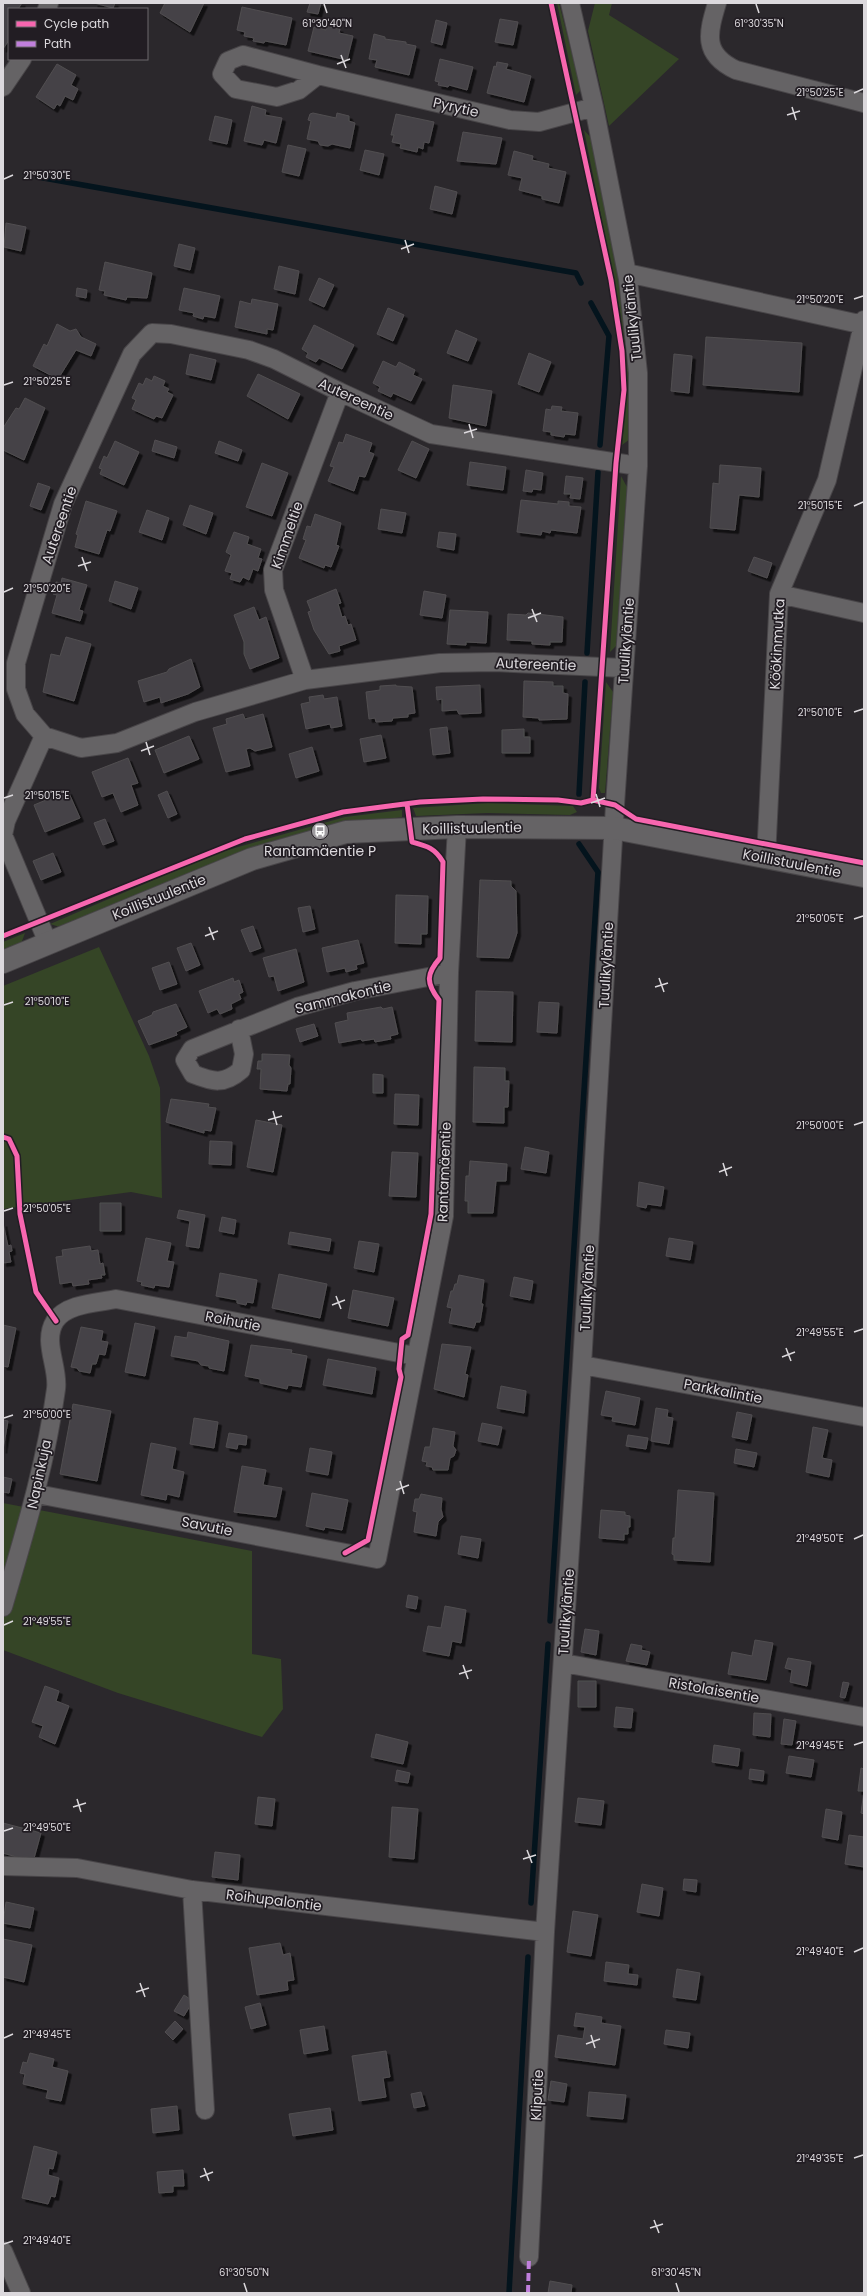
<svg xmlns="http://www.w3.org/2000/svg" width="867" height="2296" font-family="Poppins,sans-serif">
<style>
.green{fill:#354526}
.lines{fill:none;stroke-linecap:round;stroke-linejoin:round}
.stream{stroke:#04141d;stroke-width:5.5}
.building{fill:#454346;stroke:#514e51;filter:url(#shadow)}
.minor-casing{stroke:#484548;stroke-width:20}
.tertiary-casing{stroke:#484548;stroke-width:24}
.minor{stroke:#656365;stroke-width:18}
.tertiary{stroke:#656365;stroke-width:22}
.quiet{stroke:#c07fdc;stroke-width:4;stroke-dasharray:8 4;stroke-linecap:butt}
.cycleway-casing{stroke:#221d23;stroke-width:8}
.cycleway{stroke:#f766af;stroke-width:5}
.ticks{fill:none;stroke:#dcd9dd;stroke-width:1.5}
.labels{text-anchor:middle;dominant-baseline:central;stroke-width:3.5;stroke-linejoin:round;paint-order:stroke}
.street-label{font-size:14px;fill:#dcd9dd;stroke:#221d23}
.poi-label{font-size:14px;fill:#dcd9dd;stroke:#221d23}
.ticks-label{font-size:10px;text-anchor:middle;fill:#dcd9dd;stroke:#221d23;stroke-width:3.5;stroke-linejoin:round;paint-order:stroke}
</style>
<defs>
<filter id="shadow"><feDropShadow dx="3.5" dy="3.5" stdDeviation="0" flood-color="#0009"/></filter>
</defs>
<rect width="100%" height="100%" fill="#2b282c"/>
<path class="green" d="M557,3H559L581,90L576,95Z
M595,3H612L609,15L679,59L609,126L588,31Z
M584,130L593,140L628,318L630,439L622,445L627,388L620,311Z
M621,476L627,487L616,646L610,652Z
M606,682L613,692L605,793H601L599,788Z
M488,803L573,806L577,812L570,815L487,813L416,816L413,808Z
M402,810V817L344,826L60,927L50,924L217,853L345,817Z
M25,933L21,944L3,952V942Z
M99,947L149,1056L160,1088L162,1198L131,1192L3,1209V986Z
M3,1503L252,1551V1654L281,1659L283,1709L262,1737L118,1693L3,1650Z"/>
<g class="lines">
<path class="stream" d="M38,177L576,273L581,283
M591,303L609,336L600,445
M587,653L598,472
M579,794L585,682
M550,1621L598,872L579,844
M531,1903L548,1644
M509,2293L528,1957"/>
</g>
<path class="building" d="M3,3H22L18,9H9V40L3,49Z
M94,3H115L113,8Z
M165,3H204L190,32L160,13Z
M310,3H321L318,14L307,12Z
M242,7L292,18L286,45L265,41L264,43L253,41L254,38L244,36L245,32L237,30Z
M500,19L518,22L513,45L495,42Z
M436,20L447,23L442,45L431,42Z
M327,26L340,29L339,33L353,36L347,60L308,51L314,27L326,30Z
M374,34L385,37V39L406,42V44L416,46L409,75L375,67L377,60L369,59Z
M440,59L473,67L467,90L449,85L448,87L438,85L439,82L435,81Z
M497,62L508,64L506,69L531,76L524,102L487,93L494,66L496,67Z
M57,64L76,75L71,85L78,89L73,100L65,96L60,106L57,104L54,109L36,97Z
M252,106L266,110L265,115L282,118L276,143L264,140L262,145L244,141Z
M313,113L336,118L337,113L349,116V121L355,123L350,148L332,144L328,146L320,145L318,141L307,139L311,121L308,120L310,114Z
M396,114L434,122L429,143L424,142L423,149L418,147L417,152L400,148L401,144L392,142L394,135H391Z
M215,116L232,120L227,144L209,140Z
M463,132L502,138L496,164L457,161Z
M288,145L306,149L299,176L282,172Z
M365,150L384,154L379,175L360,170Z
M514,151L533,156L532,160L549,164L548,168L566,172L559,203L542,199V196L519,190L522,178L508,175Z
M435,186L457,192L452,214L430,209Z
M6,223L26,227L21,251L4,247Z
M179,244L195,248L190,270L174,266Z
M105,262L152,273L147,298L127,297L126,300L104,295L105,291L99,290Z
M279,266L299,271L295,294L274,289Z
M319,278L334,285L324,307L309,300Z
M77,288L87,290L86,298L76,296Z
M184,288L220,296L215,318L204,316L203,319L193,316L194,313L179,310Z
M252,299L278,304L273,330L267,329V334L235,327L240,301L251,304Z
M388,308L404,315L393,341L377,334Z
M57,324L70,331L76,329L81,337L96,344L91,356L76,350L58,379L33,366L44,344L47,346Z
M314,325L354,345L342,369L319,358L316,362L306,357L308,353L302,349Z
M456,330L477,339L468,361L447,353Z
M706,337L802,343L799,392L703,385Z
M529,353L551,362L539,392L518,384Z
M190,354L216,360L211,380L186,374Z
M674,354L692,356L689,393L671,391Z
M383,361L396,367L399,362L415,370L413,375L422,379L411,401L393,393L391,397L378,391L380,387L373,383Z
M258,374L300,394L288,419L247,396Z
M154,376L165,381L163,386L169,389L167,392L173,395L162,418L156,416L154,419L132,409L136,400L132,398L139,383L143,385L146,378L152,381Z
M453,385L492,391L486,426L449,418Z
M25,398L45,408L24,460L3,450V428L16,408L19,409Z
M552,406L562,407L561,411L578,413L575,435L565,434L564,437L551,435V432L543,431L546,409L551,410Z
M346,434L372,443L369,452L374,454L365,477L359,476L354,491L328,481L334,467L330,466L339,442L343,443Z
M155,440L177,447L174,458L152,451Z
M115,441L139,452L124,485L100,474L102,469L99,468L104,456L107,458Z
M219,441L242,450L238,461L215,453Z
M412,441L429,449L416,478L398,470Z
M470,462L506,467L503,490L467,485Z
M262,463L288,473L272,516L246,507Z
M720,465L761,468L759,497L739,495L735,530L710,528L713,483L719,484Z
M526,470L543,473L541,490L533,489L532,492L523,491Z
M566,476L583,478L580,499L570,498L571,494H564Z
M38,483L50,487L41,510L30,506Z
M521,500L558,504V501L569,502V506L581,507L577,533L551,530L550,533L542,531L541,535L517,532Z
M86,501L117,511L110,531L107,530L99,554L75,547L78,535L76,534Z
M190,505L213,513L206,534L183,525Z
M381,509L406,513L402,533L378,529Z
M147,510L169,518L162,540L139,532Z
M315,514L341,523L336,545L339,546L331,567L325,565L324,568L299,558L306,540L303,539L307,526L311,527Z
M234,532L249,537L247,544L261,549L258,558L262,559L258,571L253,569L249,580L243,577L240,582L230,579L232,573L225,571L231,555L226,552Z
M439,532L456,534L454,550L437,547Z
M754,557L772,563L767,578L748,571Z
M62,578L87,585L79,610L83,611L80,621L52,613L57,595L53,594L56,582L61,583Z
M115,581L138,588L131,609L109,601Z
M336,589L341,603L338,604L342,617L345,616L348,625L351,624L356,640L339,646L340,651L329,654L314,630L308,612L311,611L307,601Z
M424,591L446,595L442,618L420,615Z
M254,607L259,620L266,617L279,658L250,669L244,654V642L234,615Z
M450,610L488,612L486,643L466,642V645L447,644Z
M528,613L563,617L562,642H550V645L532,644V641L507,640L508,614L526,615Z
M66,637L91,644L74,701L43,692L51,654L60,656Z
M191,659L200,687L188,694L161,703L160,697L144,702L138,681L167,672L169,669Z
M524,681L553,682V686H563V693L568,694L567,719L539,720V718L523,717Z
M396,685V686L412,687L415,713L408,714V717L393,718L392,721L376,722L375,718L369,719L366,692L380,690V686Z
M480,685L481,713L459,714L457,710L442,711V699L437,700L436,687Z
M323,695L324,699L337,697L342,726L331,728L330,724L306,729L301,704L310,702L309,697Z
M243,714L245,719L263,714L272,747L255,751L250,748L246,749L250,766L226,772L213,728L227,724L226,719Z
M447,727L450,753L433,755L430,729Z
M524,729V737H530V753H502V730Z
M381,735L386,758L364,762L360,739Z
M189,736L199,759L164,773L155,750Z
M312,747L319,771L296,778L289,754Z
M128,758L138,783L131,785L138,805L121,812L113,793L102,797L92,772Z
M68,791L80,818L45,832L34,805Z
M167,791L177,814L168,818L158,795Z
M105,819L114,841L103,845L94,823Z
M53,853L61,872L41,880L33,861Z
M480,880L511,881V886L516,891L517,933L509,958L477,957Z
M396,895L428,896L427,934H421V944L395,943Z
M310,906L315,929L303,932L298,908Z
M253,926L261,948L250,952L241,930Z
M358,940L364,963L356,965L357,969L346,972L345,968L327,972L322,948Z
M191,943L200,965L186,971L177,948Z
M296,949L304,982L278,991L274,976L269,977L263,958Z
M169,962L177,984L160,990L152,968Z
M233,978L234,982L239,980L243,992L239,994L241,999L231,1004L232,1009L220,1014L217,1009L208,1013L199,991Z
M476,991L513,992L512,1042L475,1041Z
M539,1002L559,1003L557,1033L537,1032Z
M176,1004L187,1027L176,1032L177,1035L149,1045L138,1021L152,1015L153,1012Z
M381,1007L383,1009L392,1007L398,1034L390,1036L391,1039L375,1042L374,1039L362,1041L361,1039L339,1043L335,1023L348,1020L347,1013Z
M314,1024L318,1036L300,1042L296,1029Z
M262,1054L290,1055L289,1065L291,1068L290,1084H288L287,1091L260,1089L261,1069H257L258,1061H262Z
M474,1067L505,1068V1081H509L508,1107H504V1123L473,1122Z
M373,1074L383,1075V1093H373Z
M395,1094L419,1095L418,1125L394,1124Z
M171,1099L209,1104L208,1107L216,1108L211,1131L204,1130V1133L166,1122Z
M256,1120L282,1125L273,1172L247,1167Z
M210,1141L232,1142L231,1165L209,1164Z
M525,1147L549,1152L546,1173L521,1169Z
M392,1152L418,1153L416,1197L389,1196Z
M470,1161L507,1164L506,1181H496L493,1213H468V1201H465L466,1176H469Z
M639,1182L664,1187L661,1206L647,1204L646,1208L637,1206Z
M100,1203H121V1231H100Z
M179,1210L205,1215L199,1248L186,1246L190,1221L177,1218Z
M222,1217L236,1220L234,1234L219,1231Z
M3,1223L8,1246L11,1245L12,1251L9,1252L11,1262L3,1263Z
M290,1232L331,1239L329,1251L288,1244Z
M146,1238L171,1243L167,1261L174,1262L169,1287L155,1285L154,1288L141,1285L142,1282L137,1281Z
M669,1238L693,1242L690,1260L666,1256Z
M359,1241L379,1244L374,1272L354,1268Z
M90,1246L91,1251L98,1250L100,1264L103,1263L105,1275H101L102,1278L88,1280L89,1284L73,1286L72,1282L60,1284L56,1257L63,1256L62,1250Z
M220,1273L257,1280L253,1303L247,1302L246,1305L237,1303V1300L216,1296Z
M279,1274L327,1284L320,1318L272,1308Z
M459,1275L484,1280L481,1304H483L480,1322H476L474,1328L449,1323L452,1308L447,1307L451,1291H453L455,1284H457Z
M514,1277L533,1281L530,1300L510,1296Z
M353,1290L394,1298L388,1326L348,1318Z
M135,1323L155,1327L145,1376L125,1372Z
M3,1325L16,1328L8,1367L3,1366Z
M81,1327L103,1331L101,1341L108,1342L105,1355L99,1354L96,1364H92L90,1373L79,1371L77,1368L71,1367Z
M188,1332L229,1341L224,1371L209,1368V1366L201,1365L198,1361L171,1356L175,1336L187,1338Z
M442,1344L471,1347L465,1374L468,1375L464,1397L434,1389Z
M251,1345L292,1350L291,1353L307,1356L301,1387L288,1385L287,1389L260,1383V1379L245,1376Z
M328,1359L376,1368L372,1394L323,1385Z
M501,1386L526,1391L524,1413L497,1408Z
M606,1391L640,1398L635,1425L612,1421L613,1417L601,1415Z
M73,1404L111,1411L97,1481L60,1474Z
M656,1408L668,1410L667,1417L673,1418L669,1444L651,1441Z
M737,1412L752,1415L747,1440L732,1437Z
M194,1418L218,1422L214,1448L190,1444Z
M3,1420L8,1421L3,1450Z
M482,1423L502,1427L498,1445L478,1441Z
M813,1427L828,1430L822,1458L832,1460L829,1477L806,1472Z
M433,1428L455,1432L453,1446L456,1450L454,1456L450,1458L448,1470H433L432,1467L426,1466L427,1462L422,1461L425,1447H430Z
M229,1433L247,1436L246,1445L238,1444L237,1449L226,1447Z
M628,1435L648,1438L646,1449L626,1446Z
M151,1443L176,1448L172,1469L184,1472L179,1497L167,1494L166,1500L141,1495Z
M310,1448L332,1452L328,1475L306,1471Z
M736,1449L757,1453L754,1467L734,1463Z
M242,1466L266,1470L263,1485L282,1488L276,1517L234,1512Z
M3,1477L12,1479L9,1493L3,1492Z
M678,1490L714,1493L710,1562L674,1560V1555L672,1554L673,1538H675Z
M312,1493L348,1500L342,1530L325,1527L324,1530L306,1526Z
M421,1494L442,1498L441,1509L443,1517L438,1522L436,1536L414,1532L417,1512L413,1511L415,1499H419Z
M601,1510L625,1512V1515L630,1516V1527H628V1534H624V1540L599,1538Z
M461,1536L481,1539L478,1558L458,1554Z
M408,1595L418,1597L416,1609L406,1607Z
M445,1606L466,1610L461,1643L452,1641L449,1656L423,1651L428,1626L441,1628Z
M585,1629L599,1631L596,1655L581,1652Z
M755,1640L773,1643L766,1680L728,1674L732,1652L752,1656Z
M631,1644L642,1646L641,1650L650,1652L647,1665L626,1661Z
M788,1658L811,1662L807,1686L790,1682L792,1670L785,1668Z
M578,1681H596V1707H578Z
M843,1682L849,1683L845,1698L840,1697Z
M45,1686L59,1691L56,1701L69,1706L55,1744L39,1737L43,1726L32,1722Z
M616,1707L633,1709L631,1728L614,1727Z
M754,1713L771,1714L770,1737L753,1735Z
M784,1719L796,1721L792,1745L781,1744Z
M376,1734L408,1742L403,1764L371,1757Z
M714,1745L740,1749L738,1766L712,1762Z
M789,1756L814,1760L811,1777L786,1773Z
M861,1768L864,1769V1814L861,1813L864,1791H858Z
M750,1769L764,1771L763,1781L749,1779Z
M397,1770L410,1773L408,1783L395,1781Z
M258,1797L275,1799L272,1826L255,1824Z
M578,1798L604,1801L601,1825L575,1822Z
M392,1807L418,1809L414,1859L389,1857Z
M826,1809L842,1812L838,1840L822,1837Z
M3,1823L41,1833L33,1862L3,1853Z
M849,1835L864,1837V1867L845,1864Z
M215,1852L240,1855L238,1880L212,1877Z
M684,1879L697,1880L696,1892L683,1890Z
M642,1884L663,1888L659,1916L637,1912Z
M6,1902L34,1908L30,1928L3,1923Z
M573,1911L598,1915L591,1956L567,1952Z
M3,1939L32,1945L24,1982L3,1977Z
M280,1943L283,1955L290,1953L294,1980L287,1981L288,1990L257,1995L249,1948Z
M606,1962L629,1965L628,1974L638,1975L637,1985L604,1981Z
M677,1969L700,1973L696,2000L673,1997Z
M184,1995L193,2001L184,2016L174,2011Z
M260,2003L266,2025L251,2029L245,2007Z
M576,2013L602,2017L601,2023L621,2026L615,2065L555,2057L558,2035L583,2039L585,2027L574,2026Z
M175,2021L183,2029L173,2040L165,2032Z
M324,2026L328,2050L304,2054L300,2030Z
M666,2030L690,2033L688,2048L664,2044Z
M386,2051L390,2077L383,2078L386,2097L359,2101L352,2056Z
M30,2053L54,2059L52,2067L68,2071L61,2101L46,2098L48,2090L23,2084L25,2074L20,2073L23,2062L27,2063Z
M551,2081L567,2084L564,2102L548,2100Z
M421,2092L425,2106L414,2108L411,2094Z
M589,2092L626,2095L623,2119L587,2116Z
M177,2106L179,2130L153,2133L151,2109Z
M330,2108L333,2130L293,2136L289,2114Z
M34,2146L57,2152L53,2169L49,2168L48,2175L59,2178L55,2197L51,2196L48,2204L22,2198Z
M183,2170L184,2186H173V2192L159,2193L157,2172Z
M550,2281L572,2285L571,2293H548Z"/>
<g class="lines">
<defs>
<path id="minor" d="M717,3C708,33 702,54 736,70L864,103
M47,9L49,3
M318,75L299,90L277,97L236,89L222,74L228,61L243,55L318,75L510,120L539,122L594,107
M3,87L22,59
M627,273L864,325
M779,594L864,613
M624,668L494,662L440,663L305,680L195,712L117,743L81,748L44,736L25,714L16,689V663L63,504L132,354L152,333L171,334L249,350L274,359L340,392L431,434L638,466
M305,680L274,590L273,570L340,392
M44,736L6,821L3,835L48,943
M766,858L779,594L827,480L864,320
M239,1029L244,1054L241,1070C224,1085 213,1082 193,1074L185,1060L192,1049L297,1007L355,991L449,973
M582,1365L864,1417
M37,1494L377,1559L444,1216L449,973L457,827
M3,1607C24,1535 46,1464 56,1389C59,1367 42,1342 55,1321C67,1303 98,1303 116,1299L415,1356
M563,1663L864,1717
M3,1866L77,1868L192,1890L545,1932
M192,1890L205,2110
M3,2251L21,2293
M529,2257L545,1932L582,1365L615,805L638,466V373L628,279L594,107L570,3"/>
<path id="tertiary" d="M3,962L252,859L346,832L457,827L614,828L864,876"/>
</defs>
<use href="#minor" class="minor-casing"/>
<use href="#tertiary" class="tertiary-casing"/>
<use href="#minor" class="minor"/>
<use href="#tertiary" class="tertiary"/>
<path class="quiet" d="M528,2293L529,2257"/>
<defs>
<path id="cycleway" d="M551,3L611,280L622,351L624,390L616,463L593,800
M3,936L245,839L343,812L420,802L483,799L558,800L581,803L593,800L615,805L636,819L864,863
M3,1137L9,1139L17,1156L20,1214L36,1292L56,1321
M345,1553L368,1540L401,1377L399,1369L402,1339L408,1335L431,1214L439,1000C426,983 426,974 440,958L443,862C435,848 427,846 412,842L407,804"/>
</defs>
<use href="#cycleway" class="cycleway-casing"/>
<use href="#cycleway" class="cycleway"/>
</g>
<path class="ticks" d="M324,4L327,13M756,4L759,13M341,55L346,68M337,64L350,59M854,93L863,89M792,107L796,120M787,115L800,111M4,179L13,175M405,240L409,253M401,249L414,244M854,299L863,296M4,385L13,382M469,424L473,438M464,433L477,429M854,506L863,502M82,557L87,571M78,566L91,562M4,592L13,588M532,609L537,622M528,618L541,613M854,712L863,709M146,742L150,755M141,751L154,746M596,794L600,807M4,798L13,795M591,803L605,798M854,919L863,916M209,927L214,940M205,936L218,931M659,978L664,992M655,987L668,983M4,1005L13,1002M273,1111L277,1125M268,1120L282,1116M854,1125L863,1122M723,1163L727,1176M719,1172L732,1167M4,1211L13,1208M336,1296L341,1309M332,1305L345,1300M854,1332L863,1329M786,1348L791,1361M782,1357L795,1352M4,1418L13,1415M400,1481L404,1494M396,1490L409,1485M854,1539L863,1535M4,1625L13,1621M463,1665L468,1679M459,1674L472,1670M854,1745L863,1742M77,1799L81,1812M73,1807L86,1803M4,1831L13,1828M527,1850L532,1863M523,1859L536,1855M854,1952L863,1948M140,1983L145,1997M136,1992L149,1988M591,2035L595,2048M4,2038L13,2034M586,2044L600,2039M854,2158L863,2155M204,2168L209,2181M200,2177L213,2172M654,2220L659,2233M650,2228L663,2224M4,2244L13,2241M244,2283L247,2292M676,2283L679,2292"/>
<defs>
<symbol id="bus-disc" viewBox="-11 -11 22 22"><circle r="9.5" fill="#9e9b9f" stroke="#221d23"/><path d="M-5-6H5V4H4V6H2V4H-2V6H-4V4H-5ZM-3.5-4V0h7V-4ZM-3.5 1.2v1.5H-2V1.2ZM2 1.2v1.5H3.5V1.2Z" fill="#fff"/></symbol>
</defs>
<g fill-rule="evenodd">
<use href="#bus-disc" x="310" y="821" width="20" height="20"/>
</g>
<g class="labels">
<g class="street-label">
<text transform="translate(456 107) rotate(13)">Pyrytie</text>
<text transform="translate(632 318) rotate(-96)">Tuulikyläntie</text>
<text transform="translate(356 399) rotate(25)">Autereentie</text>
<text transform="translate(59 525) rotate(-71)">Autereentie</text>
<text transform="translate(287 535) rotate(-71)">Kimmeltie</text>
<text transform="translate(626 641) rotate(-86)">Tuulikyläntie</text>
<text transform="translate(777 644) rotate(-87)">Köökinmutka</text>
<text transform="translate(536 664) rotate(2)">Autereentie</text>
<text transform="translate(472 828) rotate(-1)">Koillistuulentie</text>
<text transform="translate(792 863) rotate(11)">Koillistuulentie</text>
<text transform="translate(159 897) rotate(-22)">Koillistuulentie</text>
<text transform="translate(606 965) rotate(-87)">Tuulikyläntie</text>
<text transform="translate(343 997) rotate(-14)">Sammakontie</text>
<text transform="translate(444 1172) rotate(-88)">Rantamäentie</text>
<text transform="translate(587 1288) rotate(-87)">Tuulikyläntie</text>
<text transform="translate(233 1321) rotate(11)">Roihutie</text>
<text transform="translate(723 1391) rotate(11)">Parkkalintie</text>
<text transform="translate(39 1474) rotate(-78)">Napinkuja</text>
<text transform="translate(207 1526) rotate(11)">Savutie</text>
<text transform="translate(566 1612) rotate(-86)">Tuulikyläntie</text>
<text transform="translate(714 1690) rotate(10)">Ristolaisentie</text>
<text transform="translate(274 1900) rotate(7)">Roihupalontie</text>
<text transform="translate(537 2095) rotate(-87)">Kliputie</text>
</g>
<g class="poi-label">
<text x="320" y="851">Rantamäentie P</text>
</g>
</g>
<g class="ticks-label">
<text x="327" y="27">61°30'40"N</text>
<text x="759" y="27">61°30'35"N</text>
<text x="820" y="96">21°50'25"E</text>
<text x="47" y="179">21°50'30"E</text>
<text x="820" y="303">21°50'20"E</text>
<text x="47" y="385">21°50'25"E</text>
<text x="820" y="509">21°50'15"E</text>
<text x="47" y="592">21°50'20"E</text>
<text x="820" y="716">21°50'10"E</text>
<text x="47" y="799">21°50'15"E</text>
<text x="820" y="922">21°50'05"E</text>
<text x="47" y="1005">21°50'10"E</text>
<text x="820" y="1129">21°50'00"E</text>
<text x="47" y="1212">21°50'05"E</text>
<text x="820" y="1336">21°49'55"E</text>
<text x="47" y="1418">21°50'00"E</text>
<text x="820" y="1542">21°49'50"E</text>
<text x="47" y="1625">21°49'55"E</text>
<text x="820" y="1749">21°49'45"E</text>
<text x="47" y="1831">21°49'50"E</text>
<text x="820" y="1955">21°49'40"E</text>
<text x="47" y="2038">21°49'45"E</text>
<text x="820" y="2162">21°49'35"E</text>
<text x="47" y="2244">21°49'40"E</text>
<text x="244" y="2276">61°30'50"N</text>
<text x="676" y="2276">61°30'45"N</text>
</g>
<rect width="867" height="2296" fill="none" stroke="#dcd9dd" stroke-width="8"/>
<rect x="8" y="8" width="140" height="52" fill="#221d23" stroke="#6c686d"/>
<rect x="16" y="21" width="20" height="6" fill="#f766af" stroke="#6c686d"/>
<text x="44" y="28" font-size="12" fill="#dcd9dd">Cycle path</text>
<rect x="16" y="41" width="20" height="6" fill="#c07fdc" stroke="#6c686d"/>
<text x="44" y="48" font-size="12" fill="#dcd9dd">Path</text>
</svg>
